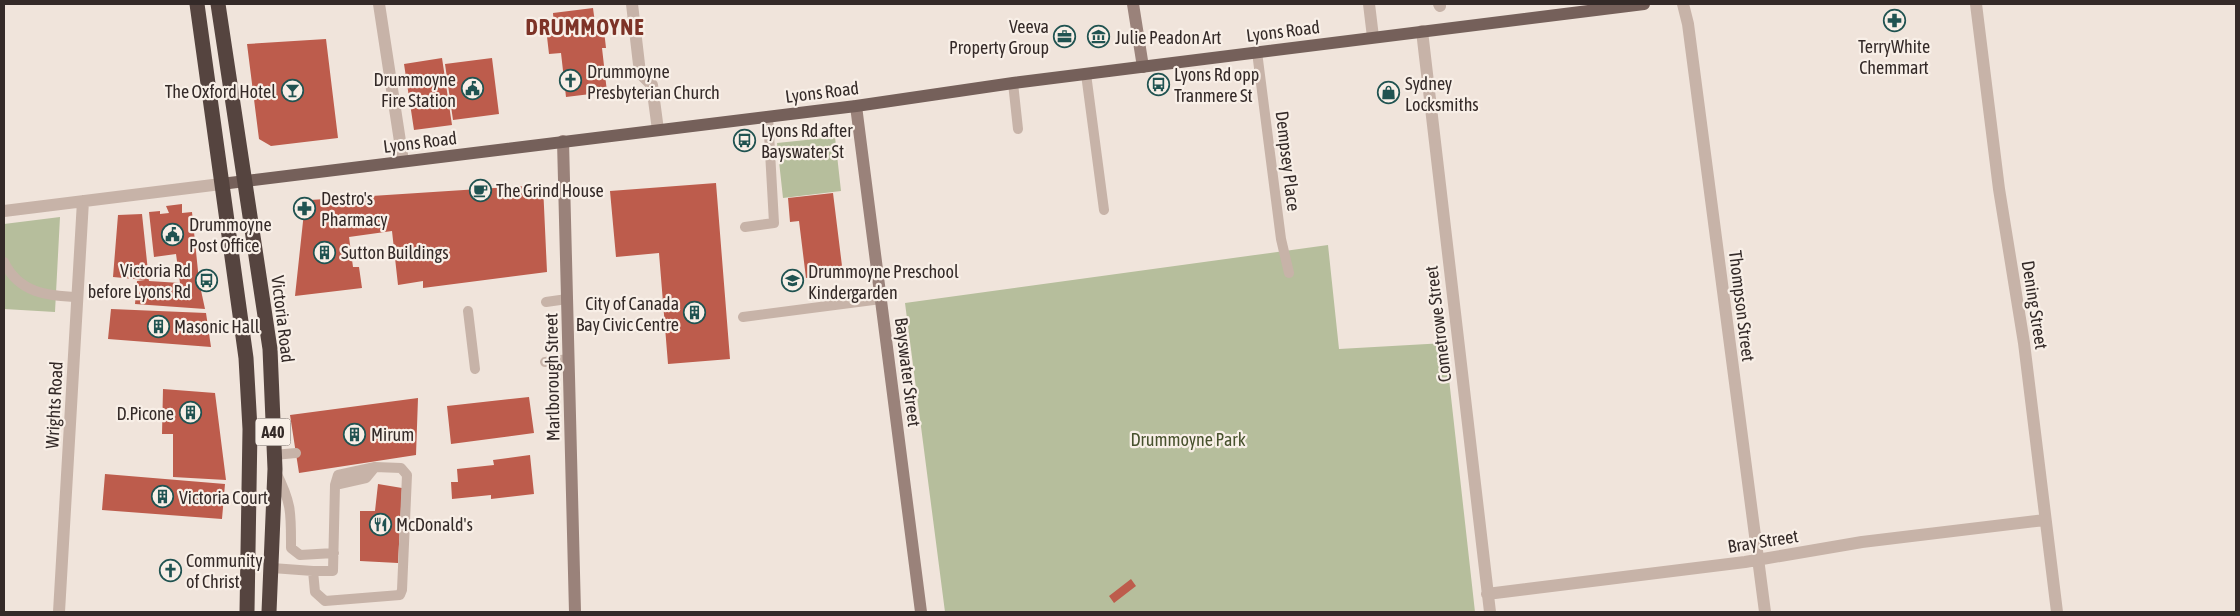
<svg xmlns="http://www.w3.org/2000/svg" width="2240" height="616" font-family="'Asap Condensed',sans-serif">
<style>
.green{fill:#b6be9c}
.building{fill:#bd5c4c}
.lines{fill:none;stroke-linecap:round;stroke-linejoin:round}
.lane{stroke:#c7b3a8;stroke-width:10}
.street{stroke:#c7b3a8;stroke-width:12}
.secondary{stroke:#9a827a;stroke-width:12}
.primary{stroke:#75605a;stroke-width:12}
.highway{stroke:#55443f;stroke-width:15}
.labels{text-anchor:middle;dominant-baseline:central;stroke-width:4.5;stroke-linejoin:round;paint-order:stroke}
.shield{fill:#f8efe7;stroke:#6f6561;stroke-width:1}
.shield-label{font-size:16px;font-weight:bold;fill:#342a28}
.poi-label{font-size:18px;fill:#342a28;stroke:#f8efe7;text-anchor:start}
.street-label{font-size:18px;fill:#342a28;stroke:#f8efe7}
.park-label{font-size:18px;fill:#47512d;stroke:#f8efe7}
.district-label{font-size:22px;font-weight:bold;letter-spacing:1px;fill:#7d3327;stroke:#f8efe7}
</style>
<rect width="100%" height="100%" fill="#f0e4db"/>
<path class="green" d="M835,137L841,191L783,198L777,143Z
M60,217L55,312L4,309V224Z
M1328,245L1339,349L1445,343L1475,612H945L905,303Z"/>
<path class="building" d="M593,8L595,23L603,22L606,48H602L607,92L566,97L561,53L549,54L546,28L554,27L553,13Z
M326,39L338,138L271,146L259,139L247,44Z
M442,58L452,125L414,130L404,64Z
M492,58L499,114L453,120L445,64Z
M716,183L730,359L668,364L659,253L616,257L610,191Z
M543,185L547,272L423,288V281L398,285L392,231L349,237L353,267H359L362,288L295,296L305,203L310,200Z
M833,193L843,274L806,278L799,221L790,222L788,198Z
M182,204V213L192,212L199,281L205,309L135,304L137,281L145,280L113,277L118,215L142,214L149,281L180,283L176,254L154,257L149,212L160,211V214L169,213L166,206Z
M111,309L206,313L211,347L108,339Z
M163,389L215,393L226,480L173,477V434H162Z
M529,397L534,433L451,444L447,406Z
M418,398L416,455L299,473L290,415Z
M530,455L534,494L491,499V495L452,499L451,482H458L457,469L494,465L493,460Z
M105,474L225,484L222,519L102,510Z
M378,484L402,488L398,563L360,561V511H375Z
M1131,579L1136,586L1114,603L1109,596Z"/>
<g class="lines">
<path class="lane" d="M1257,52L1281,239L1289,273
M1086,74L1104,210
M1013,83L1018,129
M745,227L774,223L768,116
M4,262C19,293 47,296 78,297
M546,302L567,299
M468,311L475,369
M743,317L881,299
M545,362L569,359
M274,455L296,453
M276,472C292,504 291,513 291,548L300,555L334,553
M335,485L366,478L375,467
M272,568L313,571L315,592L325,601L400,595L402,590L407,475L401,468L375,467L338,475L335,485L333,571H313"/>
<path class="street" d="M379,4L403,161
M632,4L640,73L652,85L658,130
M1369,4L1373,37
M1439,4L1440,6
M1683,4L1688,24L1765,612
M1976,4L1999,189L2024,343L2057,612
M1422,31L1490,612
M4,211L221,184
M1487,594L1745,562L1862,542L2045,520
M59,612L83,201"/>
<path class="secondary" d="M1133,4L1143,67
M856,106L921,612
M563,141L575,612"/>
<path class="primary" d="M221,184L856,106L1013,83L1644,4"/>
<path class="highway" d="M197,4L246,358L250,429L247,612
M218,4L270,349L275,469L269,612"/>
</g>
<defs>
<symbol id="pharmacy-ring" viewBox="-11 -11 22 22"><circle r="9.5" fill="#f8efe7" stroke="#205351" stroke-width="1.5"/><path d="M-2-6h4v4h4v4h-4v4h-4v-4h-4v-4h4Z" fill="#205351"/></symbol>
<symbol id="office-ring" viewBox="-11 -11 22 22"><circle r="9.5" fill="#f8efe7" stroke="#205351" stroke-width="1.5"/><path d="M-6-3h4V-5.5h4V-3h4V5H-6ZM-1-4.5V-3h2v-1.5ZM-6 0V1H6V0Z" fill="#205351"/></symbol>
<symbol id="museum-ring" viewBox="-11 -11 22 22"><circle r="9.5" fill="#f8efe7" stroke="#205351" stroke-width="1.5"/><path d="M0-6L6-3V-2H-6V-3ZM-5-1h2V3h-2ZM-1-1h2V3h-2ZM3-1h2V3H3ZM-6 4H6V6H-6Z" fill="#205351"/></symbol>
<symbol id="church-ring" viewBox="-11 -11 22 22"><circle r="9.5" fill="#f8efe7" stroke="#205351" stroke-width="1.5"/><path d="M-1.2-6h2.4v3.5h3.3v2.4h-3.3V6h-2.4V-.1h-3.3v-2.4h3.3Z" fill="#205351"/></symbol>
<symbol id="bus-ring" viewBox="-11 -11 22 22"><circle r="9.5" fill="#f8efe7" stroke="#205351" stroke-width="1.5"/><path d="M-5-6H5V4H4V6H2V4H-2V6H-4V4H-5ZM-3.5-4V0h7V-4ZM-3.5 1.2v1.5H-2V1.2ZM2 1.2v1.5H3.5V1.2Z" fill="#205351"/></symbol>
<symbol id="civic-ring" viewBox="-11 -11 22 22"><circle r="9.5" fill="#f8efe7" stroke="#205351" stroke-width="1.5"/><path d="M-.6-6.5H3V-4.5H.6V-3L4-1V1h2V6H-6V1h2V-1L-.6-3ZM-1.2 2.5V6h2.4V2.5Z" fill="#205351"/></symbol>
<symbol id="bar-ring" viewBox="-11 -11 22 22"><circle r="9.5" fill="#f8efe7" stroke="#205351" stroke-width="1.5"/><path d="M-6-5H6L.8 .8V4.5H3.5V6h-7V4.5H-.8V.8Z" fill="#205351"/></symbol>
<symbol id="shop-ring" viewBox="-11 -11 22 22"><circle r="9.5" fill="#f8efe7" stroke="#205351" stroke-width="1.5"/><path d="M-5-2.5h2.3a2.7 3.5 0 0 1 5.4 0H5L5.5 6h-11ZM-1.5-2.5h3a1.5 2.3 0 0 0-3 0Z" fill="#205351"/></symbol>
<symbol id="cafe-ring" viewBox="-11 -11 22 22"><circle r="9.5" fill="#f8efe7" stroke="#205351" stroke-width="1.5"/><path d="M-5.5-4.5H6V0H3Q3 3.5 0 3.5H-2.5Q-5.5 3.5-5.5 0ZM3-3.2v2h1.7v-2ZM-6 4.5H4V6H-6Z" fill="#205351"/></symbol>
<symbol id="building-ring" viewBox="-11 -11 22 22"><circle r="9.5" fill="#f8efe7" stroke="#205351" stroke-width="1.5"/><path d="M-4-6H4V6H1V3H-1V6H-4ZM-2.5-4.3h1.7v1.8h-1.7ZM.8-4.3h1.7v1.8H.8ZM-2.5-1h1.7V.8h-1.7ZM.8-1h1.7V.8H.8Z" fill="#205351"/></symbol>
<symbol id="school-ring" viewBox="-11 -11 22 22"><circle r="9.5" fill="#f8efe7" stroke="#205351" stroke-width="1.5"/><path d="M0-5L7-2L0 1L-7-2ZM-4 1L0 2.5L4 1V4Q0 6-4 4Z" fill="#205351"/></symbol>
<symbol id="restaurant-ring" viewBox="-11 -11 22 22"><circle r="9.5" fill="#f8efe7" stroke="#205351" stroke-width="1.5"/><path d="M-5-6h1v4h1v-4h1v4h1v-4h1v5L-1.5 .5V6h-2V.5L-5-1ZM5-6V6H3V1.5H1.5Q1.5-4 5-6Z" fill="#205351"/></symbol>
</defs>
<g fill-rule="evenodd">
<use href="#pharmacy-ring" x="1882" y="8" width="25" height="25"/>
<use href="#office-ring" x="1052" y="24" width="25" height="25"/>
<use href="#museum-ring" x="1086" y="24" width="25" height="25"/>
<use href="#church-ring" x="558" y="68" width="25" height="25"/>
<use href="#bus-ring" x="1146" y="72" width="25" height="25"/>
<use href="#civic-ring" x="460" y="76" width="25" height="25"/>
<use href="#bar-ring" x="280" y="78" width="25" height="25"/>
<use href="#shop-ring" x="1376" y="80" width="25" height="25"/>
<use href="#bus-ring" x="732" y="128" width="25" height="25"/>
<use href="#cafe-ring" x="468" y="178" width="25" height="25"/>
<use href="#pharmacy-ring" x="292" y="196" width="25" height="25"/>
<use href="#civic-ring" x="160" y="222" width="25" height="25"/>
<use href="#building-ring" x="312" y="240" width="25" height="25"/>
<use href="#bus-ring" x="194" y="268" width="25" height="25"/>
<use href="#school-ring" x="780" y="268" width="25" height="25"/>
<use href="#building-ring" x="682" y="300" width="25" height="25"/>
<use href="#building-ring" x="146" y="314" width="25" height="25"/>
<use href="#building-ring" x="178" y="400" width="25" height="25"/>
<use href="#building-ring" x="342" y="422" width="25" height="25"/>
<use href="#building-ring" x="150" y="484" width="25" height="25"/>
<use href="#restaurant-ring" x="368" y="512" width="25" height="25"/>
<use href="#church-ring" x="158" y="558" width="25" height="25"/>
</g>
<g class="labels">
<rect class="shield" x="255.5" y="418.5" width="35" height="27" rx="4"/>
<g class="shield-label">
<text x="273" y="432">A40</text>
</g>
<g class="poi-label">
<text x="1049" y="26" text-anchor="end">Veeva<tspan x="1049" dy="21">Property Group</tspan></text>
<text x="1115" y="37">Julie Peadon Art</text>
<text x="1894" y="46" text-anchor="middle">TerryWhite<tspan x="1894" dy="21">Chemmart</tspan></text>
<text x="587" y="71">Drummoyne<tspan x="587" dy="21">Presbyterian Church</tspan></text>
<text x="1174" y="74">Lyons Rd opp<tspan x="1174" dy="21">Tranmere St</tspan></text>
<text x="456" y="79" text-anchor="end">Drummoyne<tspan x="456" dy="21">Fire Station</tspan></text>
<text x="1405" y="83">Sydney<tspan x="1405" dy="21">Locksmiths</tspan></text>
<text x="276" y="91" text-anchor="end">The Oxford Hotel</text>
<text x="761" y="130">Lyons Rd after<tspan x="761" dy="21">Bayswater St</tspan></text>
<text x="496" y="190">The Grind House</text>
<text x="321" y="198">Destro's<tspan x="321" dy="21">Pharmacy</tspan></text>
<text x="189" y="224">Drummoyne<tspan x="189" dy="21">Post Office</tspan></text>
<text x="341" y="252">Sutton Buildings</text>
<text x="191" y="270" text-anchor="end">Victoria Rd<tspan x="191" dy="21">before Lyons Rd</tspan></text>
<text x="808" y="271">Drummoyne Preschool<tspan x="808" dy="21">Kindergarden</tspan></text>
<text x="679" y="303" text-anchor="end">City of Canada<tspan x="679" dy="21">Bay Civic Centre</tspan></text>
<text x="174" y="326">Masonic Hall</text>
<text x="174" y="413" text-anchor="end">D.Picone</text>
<text x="371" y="434">Mirum</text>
<text x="179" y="497">Victoria Court</text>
<text x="396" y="524">McDonald's</text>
<text x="186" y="560">Community<tspan x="186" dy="21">of Christ</tspan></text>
</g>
<g class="street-label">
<text transform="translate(1283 31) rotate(-7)">Lyons Road</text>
<text transform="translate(822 92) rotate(-7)">Lyons Road</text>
<text transform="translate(420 142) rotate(-7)">Lyons Road</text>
<text transform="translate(1288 161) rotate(83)">Dempsey Place</text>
<text transform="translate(2035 305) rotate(81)">Dening Street</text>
<text transform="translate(1742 306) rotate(83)">Thompson Street</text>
<text transform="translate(283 319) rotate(83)">Victoria Road</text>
<text transform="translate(1438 324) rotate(-97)">Cometrowe Street</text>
<text transform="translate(908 372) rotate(83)">Bayswater Street</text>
<text transform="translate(552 377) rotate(-91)">Marlborough Street</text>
<text transform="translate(54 405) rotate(-87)">Wrights Road</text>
<text transform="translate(1763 541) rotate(-9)">Bray Street</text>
</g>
<g class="park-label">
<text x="1188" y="439">Drummoyne Park</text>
</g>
<g class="district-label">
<text x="585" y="27">DRUMMOYNE</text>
</g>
</g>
<rect width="2240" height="616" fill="none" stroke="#342a28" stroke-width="10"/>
</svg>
